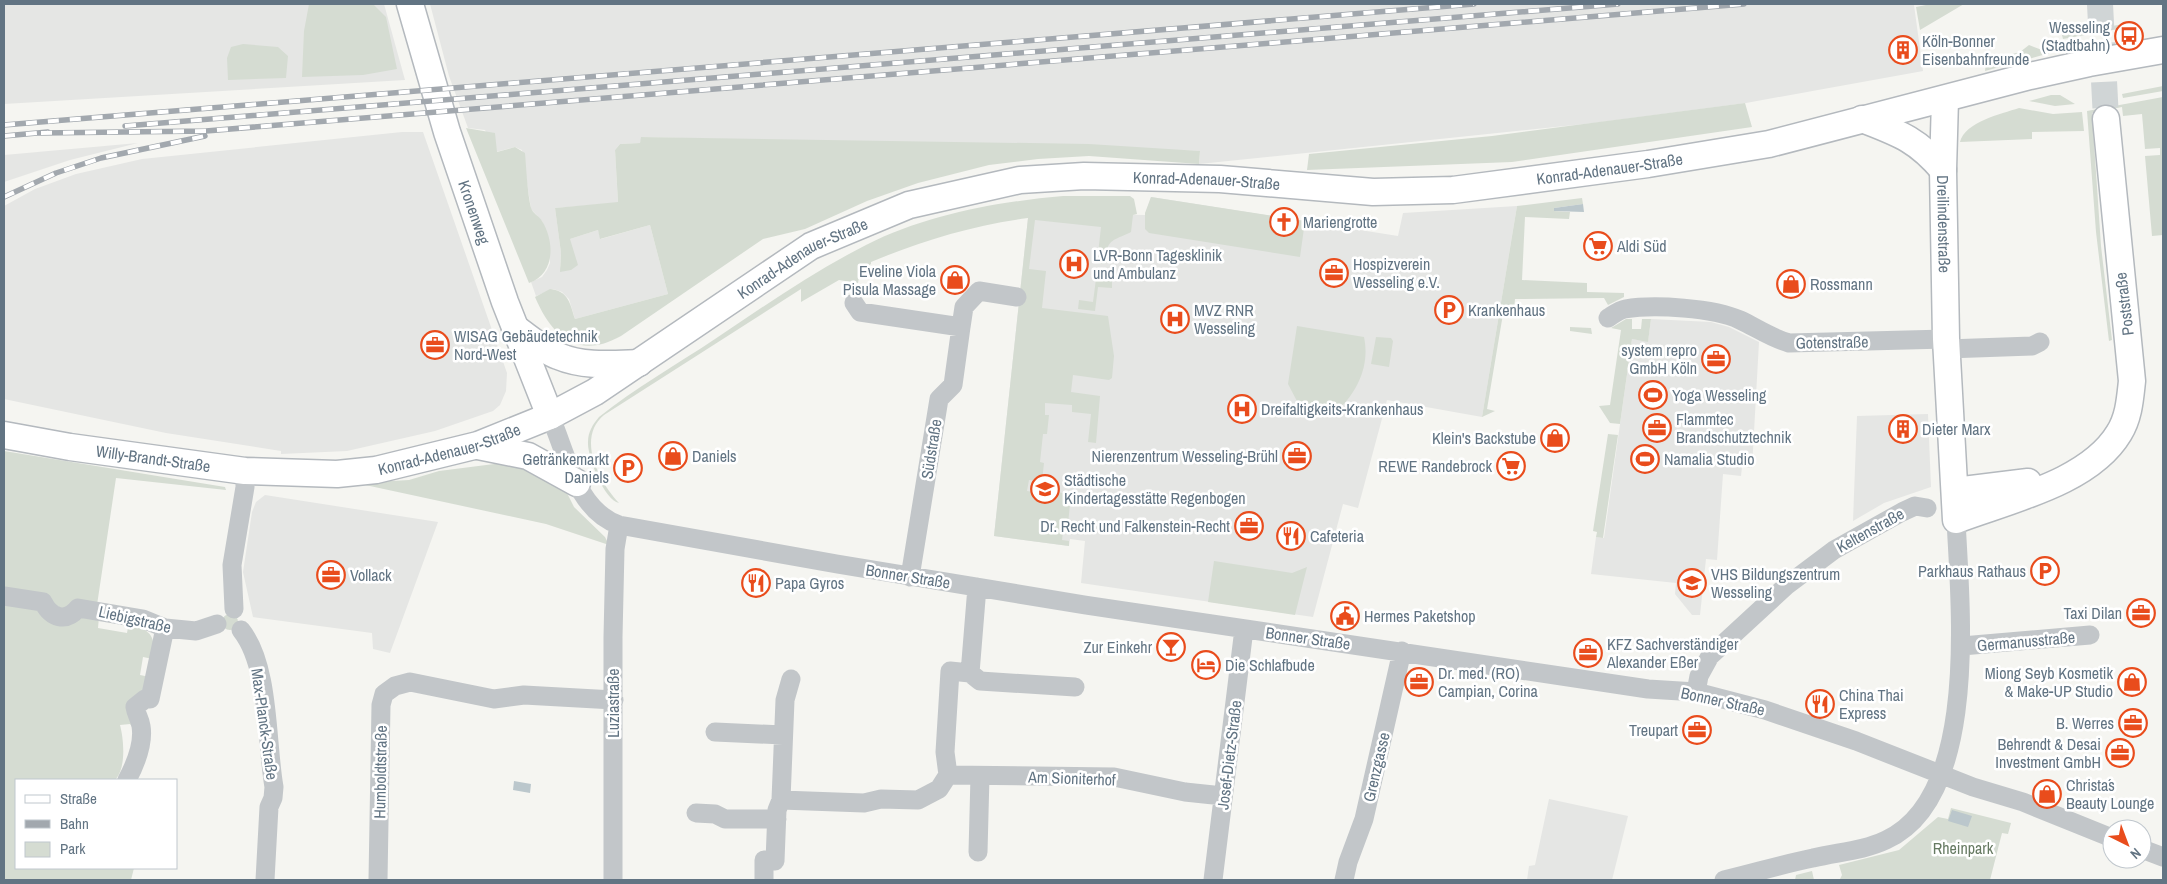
<svg xmlns="http://www.w3.org/2000/svg" width="2167" height="884" font-family="'Archivo Narrow',sans-serif">
<style>
.built{fill:#e5e6e4}
.green{fill:#d5dcd2}
.water{fill:#bbc7cc}
.lines{fill:none;stroke-linecap:round;stroke-linejoin:round}
.secondary-tunnel{stroke:#d0d5d6;stroke-width:26;stroke-dasharray:26 13;stroke-linecap:butt}
.secondary-casing{stroke:#b4b9be;stroke-width:29}
.street{stroke:#c2c6c9;stroke-width:19}
.secondary{stroke:#fff;stroke-width:26}
.rail-casing{stroke:#a2a8ae;stroke-width:5.5}
.rail{stroke:#fff;stroke-width:4;stroke-dasharray:11;stroke-linecap:butt}
.labels{text-anchor:middle;dominant-baseline:central;stroke-width:5;stroke-linejoin:round;paint-order:stroke}
.poi-label{font-size:16px;fill:#627483;stroke:#fff;text-anchor:start}
.street-label{font-size:16px;fill:#627483;stroke:#fff}
.park-label{font-size:16px;fill:#667a62;stroke:#fff}
</style>
<rect width="100%" height="100%" fill="#f5f5f1"/>
<path class="built" d="M4,4H384L405,80L4,104Z
M430,4H1916L1914,5L1923,71L1746,103L1594,123L1199,164L1200,151L642,137L640,143L620,144L615,150L618,203L555,208L561,253L560,269L570,239L598,230L601,239L650,225L668,294L575,319L569,299L562,292L553,289L536,296L531,282L542,277L547,270L550,263L549,244L542,221L531,209L522,150L515,147L496,152L485,130L468,128L449,76Z
M402,132H423L507,373L506,391L500,405L493,411L435,431L347,451L281,454V451L166,433L4,399V206L35,189L76,174L142,159Z
M138,143L70,160L4,182V155Z
M1151,197L1398,236L1403,213L1517,206L1482,417L1387,400L1358,508L1343,504L1313,617L1081,583L1085,541L1070,539L1069,546L994,536L1028,218L1081,214L1145,215Z
M1651,319L1711,322L1729,327L1759,342L1752,468L1742,467L1741,476L1723,474L1717,560L1706,559L1700,615H1692L1675,594L1676,583L1591,574L1596,537L1604,538L1632,339L1648,341Z
M1928,414L1931,487L1884,503L1853,521L1857,416Z
M265,495L438,522L390,653L373,649L372,633L253,617L243,572L252,512L256,502Z
M1549,799L1628,816L1612,880H1527L1529,866L1535,865Z"/>
<path class="green" d="M309,4H373L386,17L397,69L363,75L302,77L304,31Z
M1931,4H1964L1920,30L1916,7Z
M2129,23V27L2063,39L2062,35Z
M243,44L278,47L288,56L286,78L228,80L227,58L231,47Z
M2029,45L2050,53L1985,71L1986,61L2020,52Z
M2163,86V91L2123,98L2122,94Z
M2051,95H2060L2075,104L2055,106L2029,101Z
M2163,97V235L2152,236L2145,156L2160,155V148L2145,149L2142,114L2123,116L2122,107L2092,113L2101,246L2112,340L2109,341L2096,232L2087,111Z
M1745,103L1752,127L1512,162L1307,170L1309,154L1492,136Z
M2019,108L2053,114L2082,112L2084,131L2032,132V139L1960,142C1965,122 2001,114 2019,108Z
M466,128L495,133L497,152L515,147L525,153C526,164 528,202 532,210C534,214 540,217 542,221C555,242 555,274 529,283Z
M641,137L1089,144L1200,151L1199,164L1089,156L1038,159L989,165L918,183L867,201L805,229L763,239L621,336C578,360 552,337 535,297L550,289C569,291 570,304 575,319L668,294L650,225L600,239L598,230L570,239L578,265L571,270L560,272L561,253L555,208L618,202L615,150L620,144L640,143Z
M1063,196H1130L1134,199L1137,214L1133,215L1131,232C1116,240 1103,239 1108,262L1104,264L1097,263L1101,227L1035,220L1029,269L1046,271L1042,308L1108,316L1114,356L1112,378L1109,380L1073,375L1071,392L1100,396L1096,443L1088,442L1091,414L1072,412V405L1045,403V415H1049L1047,434H1043L1040,462L1044,463L1042,481L1029,480L1027,491L1046,494L1047,483L1057,484L1056,492L1071,494L1068,524L1064,523L1062,540L1069,541V546L994,536L1028,218C973,225 921,241 871,262V264L860,271L858,283L839,280L801,302V289L604,415C576,438 599,482 619,503C604,500 587,456 588,442C588,432 593,424 599,417C635,388 676,365 715,339C764,306 813,272 866,245C926,215 995,202 1063,196Z
M1151,197L1305,221L1300,257L1149,233L1145,229V213Z
M1582,198L1583,204L1554,208V211L1570,212L1569,219L1525,217L1522,280L1587,283V292L1624,293V297L1608,305L1604,298L1515,299L1514,309L1504,308L1487,409L1495,411L1482,417L1517,206Z
M1097,271L1112,274V288L1098,287L1095,311L1078,309L1079,300L1093,302Z
M1626,319H1632V329H1641L1642,319H1651L1648,342L1632,339L1620,424L1610,423L1599,406L1610,405L1621,330L1611,328Z
M1297,326L1364,337C1370,365 1358,391 1338,410L1299,405L1288,384Z
M1570,327L1591,328L1592,334L1570,331Z
M1376,337L1391,338L1393,341L1389,367L1371,364Z
M1608,434L1618,435L1603,538L1596,537L1597,532L1593,531Z
M4,451L225,487L226,490L116,478L97,605L66,610L52,604L51,597L4,589Z
M502,463H522L566,491L574,507L605,537L609,545L546,524L356,483L409,480L439,471Z
M1214,561L1292,573L1307,567L1295,615L1208,602Z
M4,602L82,616L99,617L98,628L127,633L129,622C150,632 156,633 153,659L143,657L140,675L150,677L136,732L130,724L120,725C124,740 126,767 116,779L16,780V868H134L131,880H4Z
M222 622a8 8 0 1 1 16 0a8 8 0 1 1-16 0Z
M1951,808L2011,823L2008,834L2002,833L1990,880H1836L1840,879L1842,875L1839,865L1899,850L1938,817L1948,819Z
M1812,871L1814,880H1795L1796,875Z"/>
<path class="water" d="M1583,204L1584,212L1554,211V208Z
M514,781L531,784L530,793L513,790Z
M1952,810L1972,816L1968,827L1948,821Z"/>
<g class="lines">
<path class="secondary-tunnel" d="M2100,4L2106,119"/>
<defs>
<g id="secondary">
<path id="s1" d="M410,4L447,132L505,302L550,416"/>
<path id="s2" d="M1945,99L1943,170L1946,339L1956,520C2008,500 2089,483 2119,433C2129,417 2130,399 2132,381L2106,119"/>
<path d="M1862,119C1898,133 1917,139 1943,170"/>
<path d="M515,328C528,337 542,350 558,356C584,367 612,364 639,363"/>
<path id="s3" d="M4,435L70,447L245,471L337,474L376,470L478,445L550,416L595,392L811,246L909,205L1020,180L1084,176L1220,179L1373,192L1453,190L1648,164L1769,144L2030,76L2089,63L2163,50"/>
<path d="M478,446L528,456L577,483"/>
<path d="M1955,491L2028,482"/>
</g>
</defs>
<use href="#secondary" class="secondary-casing"/>
<path class="street" d="M854,303L860,312L961,327L964,307L979,291L1017,297
M1608,318C1613,315 1619,310 1625,309C1654,304 1714,308 1740,320C1757,328 1771,338 1789,343L1946,339
M1947,349L2032,346L2040,342
M550,416C567,454 576,510 619,525L837,564L1085,605L1648,689L1696,692L1765,710L1856,741L1973,787L2023,802L2112,838
M910,577L939,399L953,385L961,327
M4,596L43,602C51,618 66,623 78,608L143,619L165,628L196,631L217,624
M234,609L232,565L245,487V471
M241,630C270,666 266,742 274,787L273,798L269,807L265,880
M1962,646L2090,635
M970,673L977,587
M791,679L785,700L781,800L864,803L881,799L918,800L939,789L948,775L1114,777L1185,792L1223,796
M1696,692L1699,676L1710,656L1786,586L1834,550L1902,512L1915,506L1927,508
M715,732L783,735
M948,775L945,752L950,671L970,673L980,681L1075,687
M127,780C135,765 144,744 141,726C140,719 136,714 135,707L145,699H150L165,628
M696,813L715,814L725,819H777
M2142,849L2163,857
M978,852L980,776
M378,880L381,705L384,694L395,686L410,682L494,699L524,695L614,700
M613,880V637L615,549L619,525
M764,880V860L775,861L777,810L781,800
M1213,880L1244,629
M1344,880L1348,862L1364,819L1402,651
M1724,880C1754,873 1783,864 1813,858C1837,852 1863,851 1886,840C1980,797 1960,605 1956,520"/>
<use href="#secondary" class="secondary"/>
<defs>
<path id="rail" d="M4,125L1474,4
M125,126L1618,4
M41,133L206,131L1744,4
M4,136L48,132
M4,197L56,173L101,158L205,136"/>
</defs>
<use href="#rail" class="rail-casing"/>
<use href="#rail" class="rail"/>
</g>
<defs>
<symbol id="bus-ring" viewBox="-11 -11 22 22"><circle r="9.5" fill="#fff" stroke="#e94c1c" stroke-width="1.5"/><path d="M-5-6H5V4H4V6H2V4H-2V6H-4V4H-5ZM-3.5-4V0h7V-4ZM-3.5 1.2v1.5H-2V1.2ZM2 1.2v1.5H3.5V1.2Z" fill="#e94c1c"/></symbol>
<symbol id="building-ring" viewBox="-11 -11 22 22"><circle r="9.5" fill="#fff" stroke="#e94c1c" stroke-width="1.5"/><path d="M-4-6H4V6H1V3H-1V6H-4ZM-2.5-4.3h1.7v1.8h-1.7ZM.8-4.3h1.7v1.8H.8ZM-2.5-1h1.7V.8h-1.7ZM.8-1h1.7V.8H.8Z" fill="#e94c1c"/></symbol>
<symbol id="church-ring" viewBox="-11 -11 22 22"><circle r="9.5" fill="#fff" stroke="#e94c1c" stroke-width="1.5"/><path d="M-1.2-6h2.4v3.5h3.3v2.4h-3.3V6h-2.4V-.1h-3.3v-2.4h3.3Z" fill="#e94c1c"/></symbol>
<symbol id="supermarket-ring" viewBox="-11 -11 22 22"><circle r="9.5" fill="#fff" stroke="#e94c1c" stroke-width="1.5"/><path d="M-6-5.5h2.5l.6 2H6L4.5 2H-2.5L-4.4-4H-6ZM-1.5 3.2a1.3 1.3 0 1 0 .1 0ZM3 3.2a1.3 1.3 0 1 0 .1 0Z" fill="#e94c1c"/></symbol>
<symbol id="hospital-ring" viewBox="-11 -11 22 22"><circle r="9.5" fill="#fff" stroke="#e94c1c" stroke-width="1.5"/><path d="M-5-5h3v3.5h4V-5h3V5h-3V1.5h-4V5h-3Z" fill="#e94c1c"/></symbol>
<symbol id="office-ring" viewBox="-11 -11 22 22"><circle r="9.5" fill="#fff" stroke="#e94c1c" stroke-width="1.5"/><path d="M-6-3h4V-5.5h4V-3h4V5H-6ZM-1-4.5V-3h2v-1.5ZM-6 0V1H6V0Z" fill="#e94c1c"/></symbol>
<symbol id="shop-ring" viewBox="-11 -11 22 22"><circle r="9.5" fill="#fff" stroke="#e94c1c" stroke-width="1.5"/><path d="M-5-2.5h2.3a2.7 3.5 0 0 1 5.4 0H5L5.5 6h-11ZM-1.5-2.5h3a1.5 2.3 0 0 0-3 0Z" fill="#e94c1c"/></symbol>
<symbol id="parking-ring" viewBox="-11 -11 22 22"><circle r="9.5" fill="#fff" stroke="#e94c1c" stroke-width="1.5"/><path d="M-3.5-5.5H1a3.5 3.5 0 0 1 0 7H-1V5.5H-3.5ZM-1-3.4V-.6H.8a1.4 1.4 0 0 0 0-2.8Z" fill="#e94c1c"/></symbol>
<symbol id="stadium-ring" viewBox="-11 -11 22 22"><circle r="9.5" fill="#fff" stroke="#e94c1c" stroke-width="1.5"/><path d="M0-5a6.5 5 0 1 0 0 10a6.5 5 0 1 0 0-10ZM-3.5-1.8h7v3.6h-7Z" fill="#e94c1c"/></symbol>
<symbol id="school-ring" viewBox="-11 -11 22 22"><circle r="9.5" fill="#fff" stroke="#e94c1c" stroke-width="1.5"/><path d="M0-5L7-2L0 1L-7-2ZM-4 1L0 2.5L4 1V4Q0 6-4 4Z" fill="#e94c1c"/></symbol>
<symbol id="restaurant-ring" viewBox="-11 -11 22 22"><circle r="9.5" fill="#fff" stroke="#e94c1c" stroke-width="1.5"/><path d="M-5-6h1v4h1v-4h1v4h1v-4h1v5L-1.5 .5V6h-2V.5L-5-1ZM5-6V6H3V1.5H1.5Q1.5-4 5-6Z" fill="#e94c1c"/></symbol>
<symbol id="civic-ring" viewBox="-11 -11 22 22"><circle r="9.5" fill="#fff" stroke="#e94c1c" stroke-width="1.5"/><path d="M-.6-6.5H3V-4.5H.6V-3L4-1V1h2V6H-6V1h2V-1L-.6-3ZM-1.2 2.5V6h2.4V2.5Z" fill="#e94c1c"/></symbol>
<symbol id="bar-ring" viewBox="-11 -11 22 22"><circle r="9.5" fill="#fff" stroke="#e94c1c" stroke-width="1.5"/><path d="M-6-5H6L.8 .8V4.5H3.5V6h-7V4.5H-.8V.8Z" fill="#e94c1c"/></symbol>
<symbol id="hotel-ring" viewBox="-11 -11 22 22"><circle r="9.5" fill="#fff" stroke="#e94c1c" stroke-width="1.5"/><path d="M-6-4.5h1.5V1H6V5H4.5V3h-9V5H-6ZM-4 0a1.8 1.8 0 1 1 3.6 0ZM.5 0V-2.5h3Q6-2.5 6 0Z" fill="#e94c1c"/></symbol>
</defs>
<g fill-rule="evenodd">
<use href="#bus-ring" x="2113" y="20" width="32" height="32"/>
<use href="#building-ring" x="1887" y="34" width="32" height="32"/>
<use href="#church-ring" x="1268" y="206" width="32" height="32"/>
<use href="#supermarket-ring" x="1582" y="230" width="32" height="32"/>
<use href="#hospital-ring" x="1058" y="248" width="32" height="32"/>
<use href="#office-ring" x="1318" y="257" width="32" height="32"/>
<use href="#shop-ring" x="939" y="264" width="32" height="32"/>
<use href="#shop-ring" x="1775" y="268" width="32" height="32"/>
<use href="#parking-ring" x="1433" y="294" width="32" height="32"/>
<use href="#hospital-ring" x="1159" y="303" width="32" height="32"/>
<use href="#office-ring" x="419" y="329" width="32" height="32"/>
<use href="#office-ring" x="1700" y="343" width="32" height="32"/>
<use href="#stadium-ring" x="1637" y="379" width="32" height="32"/>
<use href="#hospital-ring" x="1226" y="393" width="32" height="32"/>
<use href="#office-ring" x="1641" y="412" width="32" height="32"/>
<use href="#building-ring" x="1887" y="413" width="32" height="32"/>
<use href="#shop-ring" x="1539" y="422" width="32" height="32"/>
<use href="#shop-ring" x="657" y="440" width="32" height="32"/>
<use href="#office-ring" x="1281" y="440" width="32" height="32"/>
<use href="#stadium-ring" x="1629" y="443" width="32" height="32"/>
<use href="#supermarket-ring" x="1495" y="450" width="32" height="32"/>
<use href="#parking-ring" x="612" y="452" width="32" height="32"/>
<use href="#school-ring" x="1029" y="473" width="32" height="32"/>
<use href="#office-ring" x="1233" y="510" width="32" height="32"/>
<use href="#restaurant-ring" x="1275" y="520" width="32" height="32"/>
<use href="#parking-ring" x="2029" y="555" width="32" height="32"/>
<use href="#office-ring" x="315" y="559" width="32" height="32"/>
<use href="#restaurant-ring" x="740" y="567" width="32" height="32"/>
<use href="#school-ring" x="1676" y="567" width="32" height="32"/>
<use href="#office-ring" x="2125" y="597" width="32" height="32"/>
<use href="#civic-ring" x="1329" y="600" width="32" height="32"/>
<use href="#bar-ring" x="1155" y="631" width="32" height="32"/>
<use href="#office-ring" x="1572" y="637" width="32" height="32"/>
<use href="#hotel-ring" x="1190" y="649" width="32" height="32"/>
<use href="#office-ring" x="1403" y="666" width="32" height="32"/>
<use href="#shop-ring" x="2116" y="666" width="32" height="32"/>
<use href="#restaurant-ring" x="1804" y="688" width="32" height="32"/>
<use href="#office-ring" x="2117" y="707" width="32" height="32"/>
<use href="#office-ring" x="1681" y="714" width="32" height="32"/>
<use href="#office-ring" x="2104" y="737" width="32" height="32"/>
<use href="#shop-ring" x="2031" y="778" width="32" height="32"/>
</g>
<g class="labels">
<g class="poi-label">
<text x="2110" y="27" text-anchor="end">Wesseling<tspan x="2110" dy="18">(Stadtbahn)</tspan></text>
<text x="1922" y="41">Köln-Bonner<tspan x="1922" dy="18">Eisenbahnfreunde</tspan></text>
<text x="1303" y="222">Mariengrotte</text>
<text x="1617" y="246">Aldi Süd</text>
<text x="1093" y="255">LVR-Bonn Tagesklinik<tspan x="1093" dy="18">und Ambulanz</tspan></text>
<text x="1353" y="264">Hospizverein<tspan x="1353" dy="18">Wesseling e.V.</tspan></text>
<text x="936" y="271" text-anchor="end">Eveline Viola<tspan x="936" dy="18">Pisula Massage</tspan></text>
<text x="1810" y="284">Rossmann</text>
<text x="1194" y="310">MVZ RNR<tspan x="1194" dy="18">Wesseling</tspan></text>
<text x="1468" y="310">Krankenhaus</text>
<text x="454" y="336">WISAG Gebäudetechnik<tspan x="454" dy="18">Nord-West</tspan></text>
<text x="1697" y="350" text-anchor="end">system repro<tspan x="1697" dy="18">GmbH Köln</tspan></text>
<text x="1672" y="395">Yoga Wesseling</text>
<text x="1261" y="409">Dreifaltigkeits-Krankenhaus</text>
<text x="1676" y="419">Flammtec<tspan x="1676" dy="18">Brandschutztechnik</tspan></text>
<text x="1922" y="429">Dieter Marx</text>
<text x="1536" y="438" text-anchor="end">Klein's Backstube</text>
<text x="692" y="456">Daniels</text>
<text x="1278" y="456" text-anchor="end">Nierenzentrum Wesseling-Brühl</text>
<text x="609" y="459" text-anchor="end">Getränkemarkt<tspan x="609" dy="18">Daniels</tspan></text>
<text x="1664" y="459">Namalia Studio</text>
<text x="1492" y="466" text-anchor="end">REWE Randebrock</text>
<text x="1064" y="480">Städtische<tspan x="1064" dy="18">Kindertagesstätte Regenbogen</tspan></text>
<text x="1230" y="526" text-anchor="end">Dr. Recht und Falkenstein-Recht</text>
<text x="1310" y="536">Cafeteria</text>
<text x="2026" y="571" text-anchor="end">Parkhaus Rathaus</text>
<text x="1711" y="574">VHS Bildungszentrum<tspan x="1711" dy="18">Wesseling</tspan></text>
<text x="350" y="575">Vollack</text>
<text x="775" y="583">Papa Gyros</text>
<text x="2122" y="613" text-anchor="end">Taxi Dilan</text>
<text x="1364" y="616">Hermes Paketshop</text>
<text x="1607" y="644">KFZ Sachverständiger<tspan x="1607" dy="18">Alexander Eßer</tspan></text>
<text x="1152" y="647" text-anchor="end">Zur Einkehr</text>
<text x="1225" y="665">Die Schlafbude</text>
<text x="1438" y="673">Dr. med. (RO)<tspan x="1438" dy="18">Campian, Corina</tspan></text>
<text x="2113" y="673" text-anchor="end">Miong Seyb Kosmetik<tspan x="2113" dy="18">&amp; Make-UP Studio</tspan></text>
<text x="1839" y="695">China Thai<tspan x="1839" dy="18">Express</tspan></text>
<text x="2114" y="723" text-anchor="end">B. Werres</text>
<text x="1678" y="730" text-anchor="end">Treupart</text>
<text x="2101" y="744" text-anchor="end">Behrendt &amp; Desai<tspan x="2101" dy="18">Investment GmbH</tspan></text>
<text x="2066" y="785">Christa´s<tspan x="2066" dy="18">Beauty Lounge</tspan></text>
</g>
<g class="street-label">
<text stroke="none"><textPath href="#s3" startOffset="1681">Konrad-Adenauer-Straße</textPath></text>
<text stroke="none"><textPath href="#s3" startOffset="1276">Konrad-Adenauer-Straße</textPath></text>
<text stroke="none"><textPath href="#s1" startOffset="218">Kronenweg</textPath></text>
<text stroke="none"><textPath href="#s2" startOffset="125">Dreilindenstraße</textPath></text>
<text stroke="none"><textPath href="#s3" startOffset="856">Konrad-Adenauer-Straße</textPath></text>
<text transform="translate(2124 304) rotate(-97)">Poststraße</text>
<text transform="translate(1832 342) rotate(-1)">Gotenstraße</text>
<text stroke="none"><textPath href="#s3" startOffset="451">Konrad-Adenauer-Straße</textPath></text>
<text transform="translate(931 449) rotate(-81)">Südstraße</text>
<text stroke="none"><textPath href="#s3" startOffset="151">Willy-Brandt-Straße</textPath></text>
<text transform="translate(1870 530) rotate(-29)">Keltenstraße</text>
<text transform="translate(908 576) rotate(9)">Bonner Straße</text>
<text transform="translate(135 619) rotate(13)">Liebigstraße</text>
<text transform="translate(1308 638) rotate(8)">Bonner Straße</text>
<text transform="translate(2026 641) rotate(-5)">Germanusstraße</text>
<text transform="translate(1723 701) rotate(12)">Bonner Straße</text>
<text transform="translate(613 703) rotate(-90)">Luziastraße</text>
<text transform="translate(265 724) rotate(82)">Max-Planck-Straße</text>
<text transform="translate(1229 755) rotate(-83)">Josef-Dietz-Straße</text>
<text transform="translate(1376 767) rotate(-77)">Grenzgasse</text>
<text transform="translate(380 772) rotate(-89)">Humboldtstraße</text>
<text transform="translate(1072 778) rotate(2)">Am Sioniterhof</text>
</g>
<g class="park-label">
<text x="1963" y="848">Rheinpark</text>
</g>
</g>
<rect width="2167" height="884" fill="none" stroke="#627483" stroke-width="10"/>
<rect x="15" y="779" width="162" height="90" fill="#ffffff" stroke="#c0c7cd"/>
<rect x="25" y="795" width="25" height="8" fill="#ffffff" stroke="#c0c7cd"/>
<text x="60" y="804" font-size="15" fill="#627483">Straße</text>
<rect x="25" y="820" width="25" height="8" fill="#a2a8ae" stroke="#c0c7cd"/>
<text x="60" y="829" font-size="15" fill="#627483">Bahn</text>
<rect x="25" y="842" width="25" height="15" fill="#d5dcd2" stroke="#c0c7cd"/>
<text x="60" y="854" font-size="15" fill="#627483">Park</text>
<g transform="translate(2127 844) rotate(138)"><circle r="24" fill="#ffffff" stroke="#c0c7cd"/>
<path d="M0-4L9 19L0 12L-9 19Z" fill="#e94c1c"/>
<text y="-8" font-size="14" font-weight="bold" text-anchor="middle" fill="#627483">N</text>
</g>
</svg>
